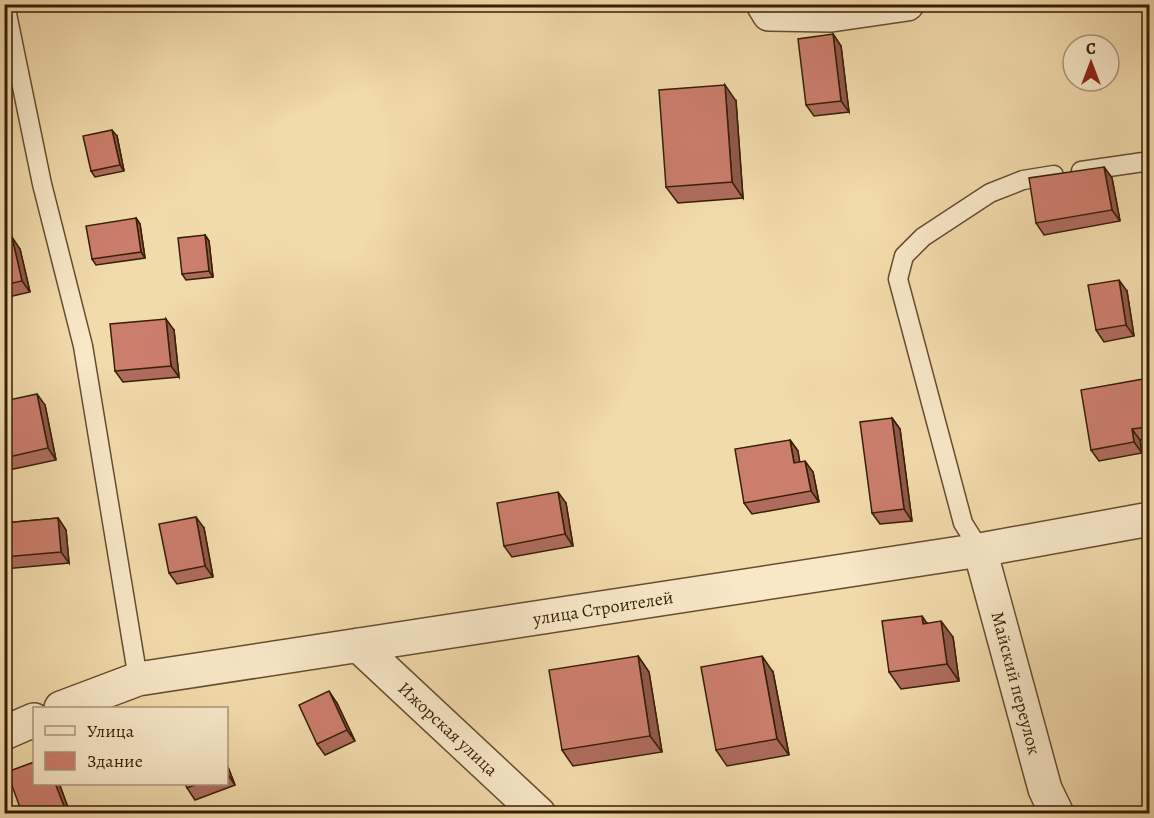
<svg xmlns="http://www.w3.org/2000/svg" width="1154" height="818" font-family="Alegreya,serif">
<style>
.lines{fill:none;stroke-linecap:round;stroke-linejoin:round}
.service-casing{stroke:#664d2e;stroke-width:21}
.minor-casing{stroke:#664d2e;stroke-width:36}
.service{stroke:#f7e8c8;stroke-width:18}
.minor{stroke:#f7e8c8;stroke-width:33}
.wall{fill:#af6c5e;stroke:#371e04;stroke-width:1.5}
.shaded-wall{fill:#8f584c;stroke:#371e04;stroke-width:1.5}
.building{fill:#cc7e6d;stroke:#371e04;stroke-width:1.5}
.labels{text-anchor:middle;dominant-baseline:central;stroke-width:4.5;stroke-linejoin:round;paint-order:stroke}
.street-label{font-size:18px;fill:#371e04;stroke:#f7e8c8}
</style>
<rect width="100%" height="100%" fill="#f2dbab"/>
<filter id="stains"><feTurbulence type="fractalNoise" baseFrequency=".00333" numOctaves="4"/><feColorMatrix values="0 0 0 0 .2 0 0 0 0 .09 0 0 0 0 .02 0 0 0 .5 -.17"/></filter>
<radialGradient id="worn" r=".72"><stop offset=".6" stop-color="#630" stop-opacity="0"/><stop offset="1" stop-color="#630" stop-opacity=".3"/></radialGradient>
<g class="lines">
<defs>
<path id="service" d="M5,4L42,184L83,346L138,679
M1081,171L1150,161
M980,550L963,523L898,279L904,256L923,237L990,193L1023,180L1054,175"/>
<path id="minor" d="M763,4L769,14L831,15L907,4
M980,550L1045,789L1057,814
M358,645L539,814
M61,708L138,679L980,550L1150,519
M4,733L34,720"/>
</defs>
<use href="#service" class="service-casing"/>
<use href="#minor" class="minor-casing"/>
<use href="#service" class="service"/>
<use href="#minor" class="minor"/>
</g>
<path class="wall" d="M43,4H54L44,7Z
M833,34L841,46L849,112L814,116L806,105Z
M736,101L743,198L678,203L666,187Z
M117,136L124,171L95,177L91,171Z
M1104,167L1112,178L1120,221L1044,235L1036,223Z
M136,218L140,224L145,258L96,265L92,259Z
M205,235L209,241L213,277L186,280L182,274Z
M4,239L20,249L30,292L4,298Z
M1127,291L1134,336L1104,342L1096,330Z
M174,330L179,377L123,382L115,371Z
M1149,378V439L1140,440L1142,453L1099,461L1091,450Z
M4,401L45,405L56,460L4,471Z
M892,418L900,429L912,521L880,524L872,513Z
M790,440L798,451L799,462L813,472L819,502L752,514L744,503Z
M566,503L573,546L512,557L504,546Z
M58,518L66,530L69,563L4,569V523Z
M204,528L213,577L177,584L169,573Z
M927,623L953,637L959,681L901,689L889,672Z
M638,656L649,672L662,752L573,766L562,750Z
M773,672L789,755L727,766L716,750Z
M337,703L355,741L325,755L317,744Z
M226,762L235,785L195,800L187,788L185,783H226Z
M34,783H59L70,813H22Z"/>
<path class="shaded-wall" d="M833,34L841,46L849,112L841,101Z
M725,85L736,101L743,198L732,182Z
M112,130L117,136L124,171L120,165Z
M1104,167L1112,178L1120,221L1112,210Z
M136,218L140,224L145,258L141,252Z
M205,235L209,241L213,277L209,271Z
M12,237L20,249L30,292L22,281Z
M1119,280L1127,291L1134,336L1126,325Z
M166,319L174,330L179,377L171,366Z
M37,394L45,405L56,460L48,448Z
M892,418L900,429L912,521L904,509Z
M1132,429L1140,440L1142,453L1134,442Z
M790,440L798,451L802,475L794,463Z
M805,461L813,472L819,502L811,491Z
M558,492L566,503L573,546L565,534Z
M196,517L204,528L213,577L205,566Z
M58,518L66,530L69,563L61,552Z
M922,616L933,632L923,624Z
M941,621L953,637L959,681L947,664Z
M638,656L649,672L662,752L650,736Z
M762,656L773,672L789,755L777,739Z
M329,691L337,703L355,741L347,730Z
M226,762L235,785L226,772Z
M55,783H59L70,813H69L64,806Z"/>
<path class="building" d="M833,34L841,101L806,105L798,39Z
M725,85L732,182L666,187L659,90Z
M112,130L120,165L91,171L83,136Z
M1104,167L1112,210L1036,223L1029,178Z
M136,218L141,252L92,259L86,226Z
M205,235L209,271L182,274L178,238Z
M12,237L22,281L4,285V239Z
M1119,280L1126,325L1096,330L1088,285Z
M166,319L171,366L115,371L110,324Z
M1149,378V427L1132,429L1134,442L1091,450L1081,390Z
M37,394L48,448L4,458V401Z
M892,418L904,509L872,513L860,422Z
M790,440L794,463L805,461L811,491L744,503L735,449Z
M558,492L565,534L504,546L497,503Z
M196,517L205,566L169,573L159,524Z
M58,518L61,552L4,557V523Z
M922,616L923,624L941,621L947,664L889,672L882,621Z
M638,656L650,736L562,750L549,670Z
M762,656L777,739L716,750L701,667Z
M329,691L347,730L317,744L299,705Z
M34,762V783H55L64,806L45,813H22L7,772Z
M185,783H200L187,788Z"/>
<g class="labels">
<g class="street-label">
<text transform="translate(603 608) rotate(-9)">улица Строителей</text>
<text transform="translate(1016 683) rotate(75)">Майский переулок</text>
<text transform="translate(448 729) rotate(43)">Ижорская улица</text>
</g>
</g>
<rect width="1154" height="818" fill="none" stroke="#f2dbab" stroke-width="24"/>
<rect x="6" y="6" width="1142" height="806" fill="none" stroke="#371e04" stroke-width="3"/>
<rect x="12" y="12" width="1130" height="794" fill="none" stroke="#371e04" stroke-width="1.5"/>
<rect x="33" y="707" width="195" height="78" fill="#f7e8c8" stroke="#aa977a" stroke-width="1.5"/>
<rect x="45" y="726" width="30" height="9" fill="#f7e8c8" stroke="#aa977a" stroke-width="1.5"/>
<text x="87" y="737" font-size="18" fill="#371e04">Улица</text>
<rect x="45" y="752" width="30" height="18" fill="#cc7e6d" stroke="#aa977a" stroke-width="1.5"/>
<text x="87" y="767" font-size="18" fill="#371e04">Здание</text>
<g transform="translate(1091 63)"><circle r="28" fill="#f7e8c8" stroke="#aa977a" stroke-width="1.5"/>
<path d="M0-4.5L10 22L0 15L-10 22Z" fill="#8f2418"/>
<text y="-9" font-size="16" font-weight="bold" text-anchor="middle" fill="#371e04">С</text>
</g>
<rect width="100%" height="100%" filter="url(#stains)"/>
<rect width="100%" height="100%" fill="url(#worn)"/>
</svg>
